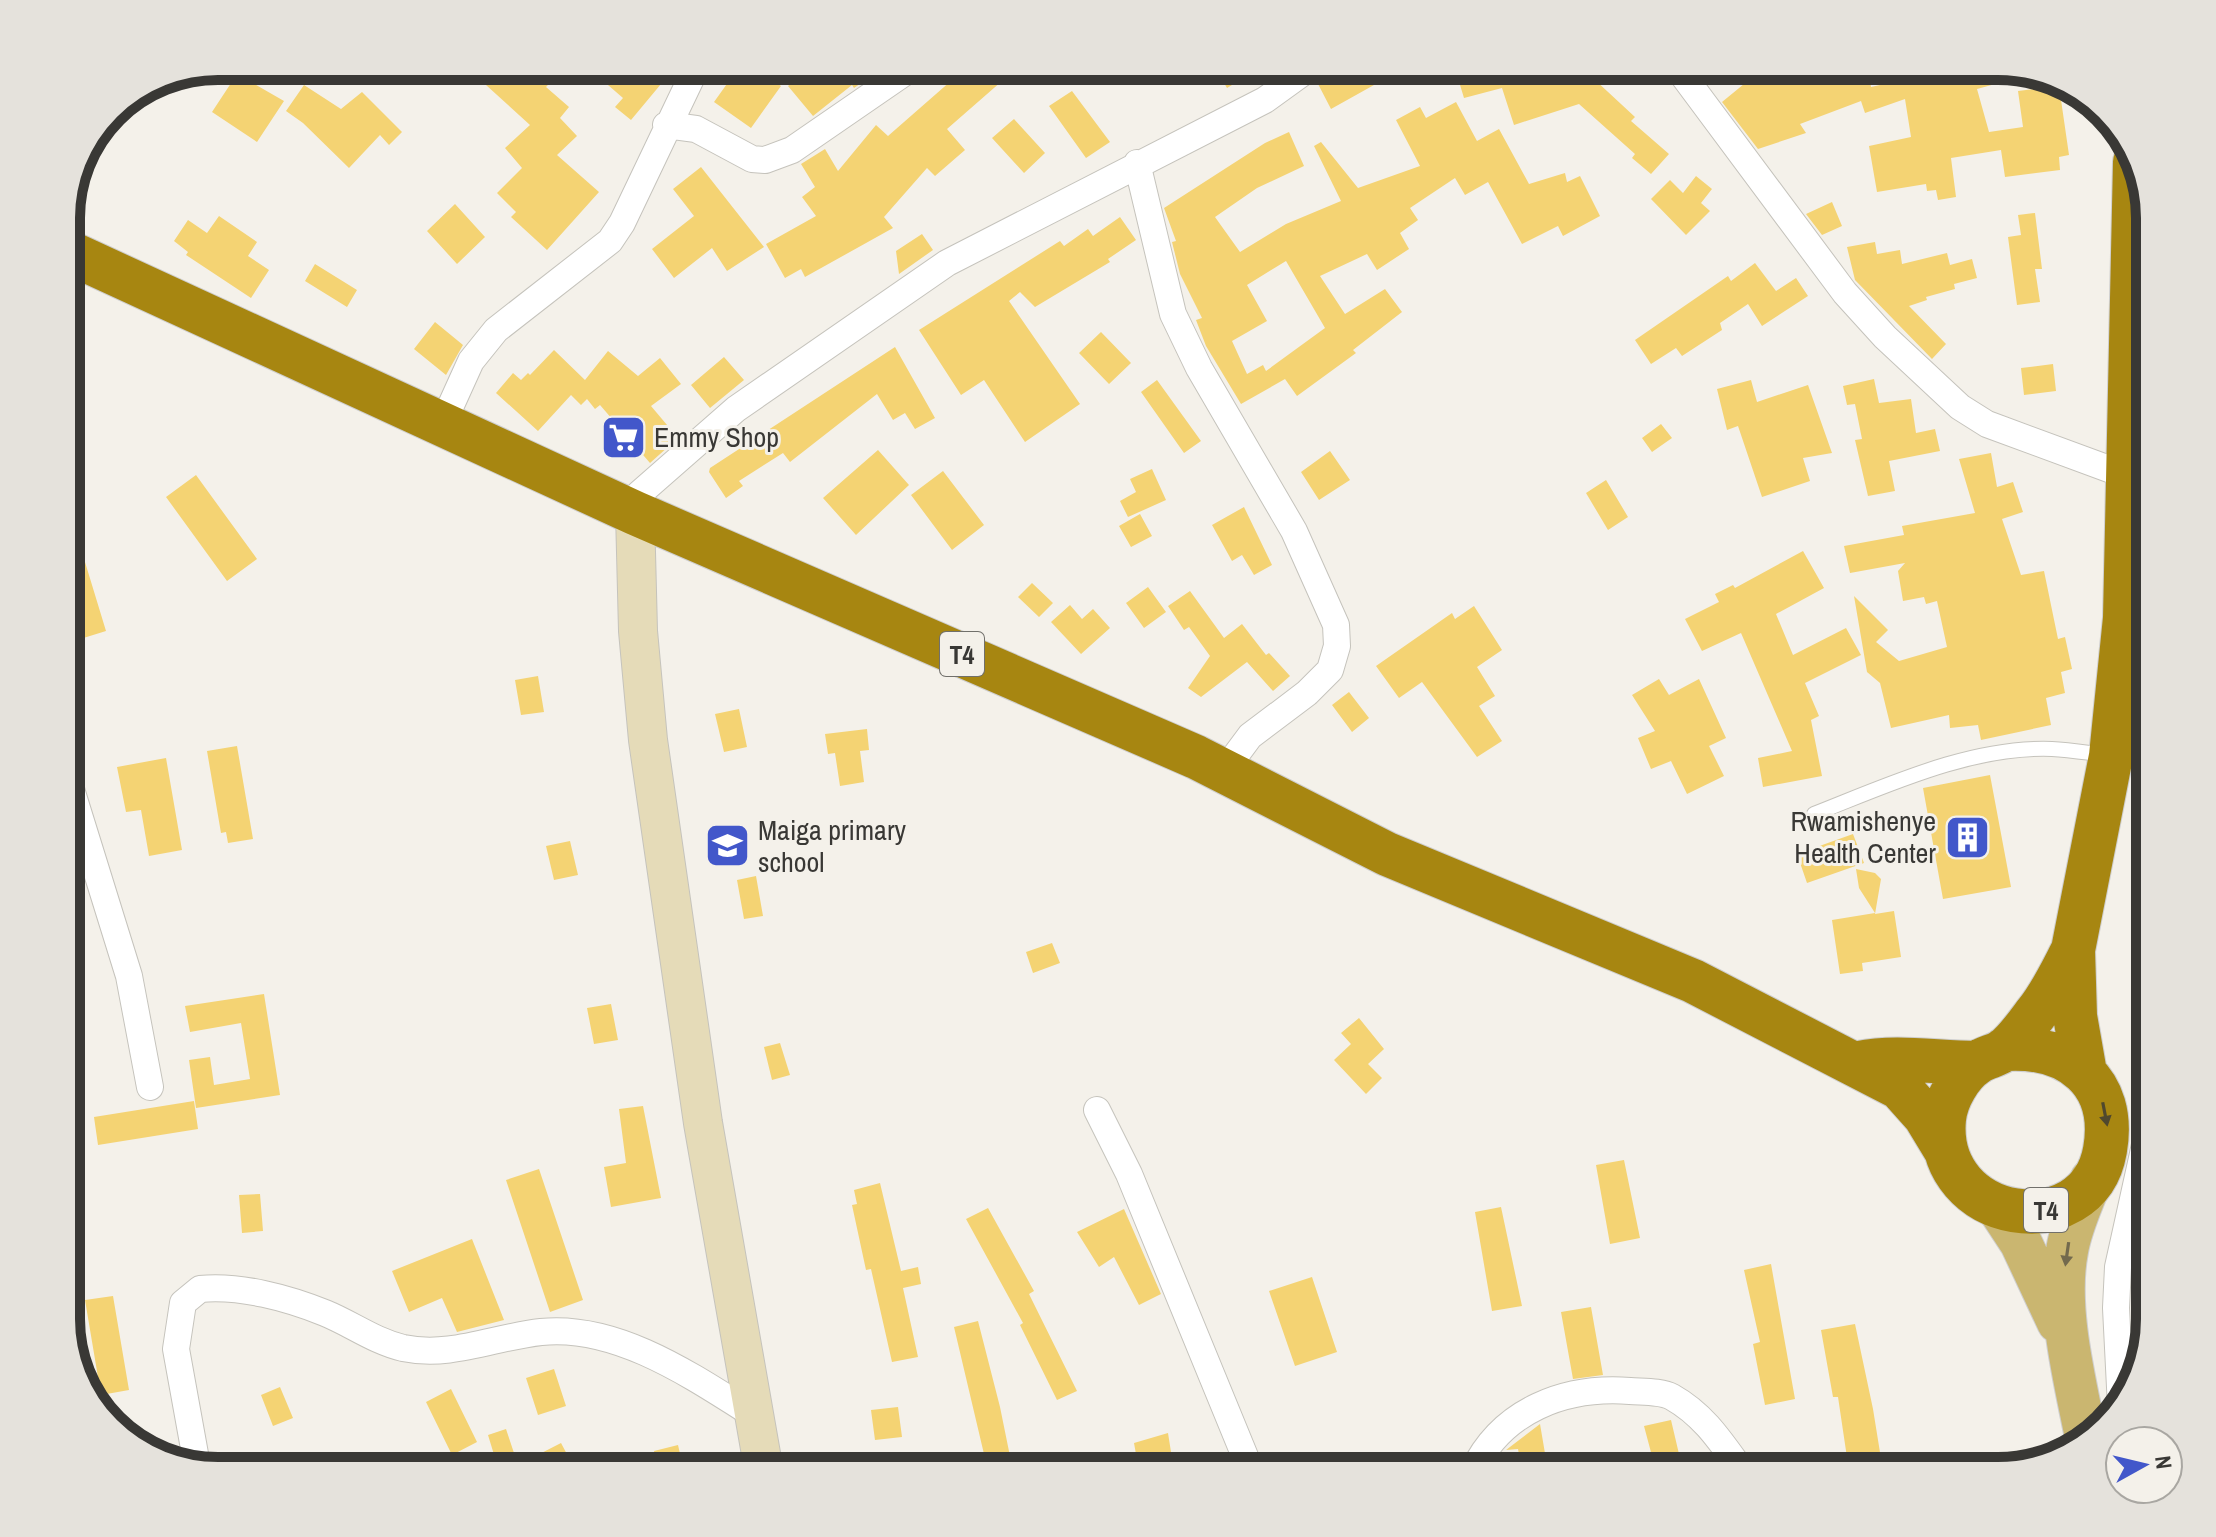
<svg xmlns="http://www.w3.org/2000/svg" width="2216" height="1537" font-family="'Archivo Narrow',sans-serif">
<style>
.building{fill:#f4d373;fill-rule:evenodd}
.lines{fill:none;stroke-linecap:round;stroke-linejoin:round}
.lane-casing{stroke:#c5c3bc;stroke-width:16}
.street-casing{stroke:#c5c3bc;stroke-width:28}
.secondary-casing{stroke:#c5c3bc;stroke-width:40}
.primary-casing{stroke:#cfcfcf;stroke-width:44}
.highway-casing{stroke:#cfcfcf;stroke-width:46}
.lane{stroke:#fff;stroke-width:14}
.street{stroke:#fff;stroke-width:26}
.secondary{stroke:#e5dbb8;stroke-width:38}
.primary{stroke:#cab670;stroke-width:42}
.highway{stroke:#a78611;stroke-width:44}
.oneway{fill:#4f482e}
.oneway2{fill:#736a4d}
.labels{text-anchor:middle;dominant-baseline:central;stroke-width:6;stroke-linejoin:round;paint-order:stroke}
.shield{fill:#f4f1ea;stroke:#71706b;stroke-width:2}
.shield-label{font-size:26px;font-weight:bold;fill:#393835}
.poi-label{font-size:28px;fill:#393835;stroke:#f4f1ea;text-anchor:start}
.rim{fill:none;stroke:#393835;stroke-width:10}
</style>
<rect width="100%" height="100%" fill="#f4f1ea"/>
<path class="building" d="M503,66H566L546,87L569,107L560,118L577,136L557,155L599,192L547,250L511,217L516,212L497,193L522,168L505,148L530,125L486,85Z
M586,66H676L631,120L615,107L623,98Z
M713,66H753L781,86L751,128L714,102L729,81Z
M810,66H876L880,70L854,88L852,85L813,116L788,86Z
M968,66H1019L947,129L965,150L935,176L927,168L884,217L893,228L805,277L801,269L785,278L766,244L816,216L802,197L815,187L801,164L825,149L838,171L876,125L888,136Z
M1214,66H1234L1242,79L1227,88Z
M1335,66H1408L1331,109L1317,82Z
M1492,66H1580L1635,117L1631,121L1669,154L1651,174L1632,158L1635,154L1579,104L1514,125L1502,88L1464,98L1457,75Z
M1766,66H1771L1785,85L1838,66H1868L1871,87L1965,66H1998L2028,75L1977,89L1989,132L2023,127L2018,91L2059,86L2069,155L2059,157L2060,170L2005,177L2001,150L1951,158L1956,197L1938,200L1936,190L1927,191L1926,184L1877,192L1869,146L1911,137L1905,99L1865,113L1861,101L1800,124L1806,133L1758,149L1722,102Z
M237,74L284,101L257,142L212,112Z
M304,85L341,109L362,92L402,132L389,145L380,135L349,168L303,123L286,111Z
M1072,91L1110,142L1086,158L1049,106Z
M1456,102L1477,141L1499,129L1529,184L1565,173L1567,182L1580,176L1600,216L1563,236L1558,226L1522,244L1488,182L1465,195L1455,178L1410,208L1418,220L1400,233L1409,249L1377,270L1367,254L1320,276L1345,314L1385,289L1402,312L1353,350L1356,353L1297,396L1285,379L1241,404L1206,346L1196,320L1202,318L1180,274L1172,242L1176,241L1164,208L1265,143L1289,132L1304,166L1257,188L1215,217L1240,252L1286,224L1341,201L1314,146L1321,142L1358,188L1420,166L1396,120L1420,107L1426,118ZM1286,261L1325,328L1266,371L1263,365L1247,374L1232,341L1267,321L1247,285Z
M1014,119L1045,153L1024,173L992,138Z
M701,167L764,247L727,271L712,248L674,278L652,249L694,216L673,189Z
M1696,176L1712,189L1701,203L1710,211L1686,235L1651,199L1670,180L1683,193Z
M1832,202L1842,226L1822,235L1806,214Z
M455,204L485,237L457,264L427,231Z
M2035,213L2042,269H2035L2040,302L2017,305L2008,237L2021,235L2018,215Z
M219,216L257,242L248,256L269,270L251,298L186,255L188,252L174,241L188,220L207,233Z
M1120,217L1136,240L1108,259L1110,262L1035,307L1020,292L1009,301L1080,404L1025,442L984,380L961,395L919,330L1060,241L1064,246L1088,229L1093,236Z
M922,234L933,250L899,274L896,251Z
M1875,242L1877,254L1900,250L1902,264L1947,253L1950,265L1972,259L1977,278L1954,284L1955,289L1926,297L1927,300L1909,306L1946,344L1932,359L1855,280L1847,247Z
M1755,263L1776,291L1796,278L1808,296L1762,326L1748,304L1720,323L1722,330L1682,356L1676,348L1651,364L1635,340L1728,276L1731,281Z
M315,264L357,290L347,307L305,281Z
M435,322L463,345L446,375L414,349Z
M1101,332L1131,363L1109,384L1079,353Z
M895,347L935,418L915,429L905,413L893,420L877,394L790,462L783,453L739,481L743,486L726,498L709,472L710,468Z
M554,350L585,380L608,351L638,376L660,358L681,384L651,406L678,438L650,463L600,405L595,409L587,399L581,405L571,395L538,431L496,393L513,373L521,380L528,373L530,375Z
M724,357L744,380L710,408L691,385Z
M2053,364L2056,391L2024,395L2021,368Z
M1874,379L1879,403L1911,399L1916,433L1935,429L1940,451L1889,461L1895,491L1868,496L1855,440L1862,439L1855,404L1847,405L1843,386Z
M1157,380L1201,441L1184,453L1141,392Z
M1751,380L1757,402L1808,385L1832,453L1803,458L1810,481L1762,497L1738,426L1727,430L1717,389Z
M1661,424L1672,438L1652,452L1642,438Z
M878,450L909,485L856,535L823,498Z
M1330,451L1350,480L1319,500L1301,472Z
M1991,453L1997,487L2013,482L2023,512L2002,519L2021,575L2044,571L2058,639L2065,637L2072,669L2061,672L2065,693L2046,698L2051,725L1981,740L1978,725L1950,728L1949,715L1891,728L1880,683L1867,672L1854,596L1888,630L1876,642L1899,661L1947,647L1937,601L1926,604L1924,597L1903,601L1898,571L1905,563L1850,573L1844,546L1904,535L1902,526L1975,513L1959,459Z
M1152,469L1166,500L1128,517L1120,501L1136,492L1130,479Z
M943,471L984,525L952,550L911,495Z
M196,475L257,559L227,581L166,497Z
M1606,480L1628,517L1608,530L1586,493Z
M1244,507L1272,565L1254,575L1242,555L1232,561L1212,525Z
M1140,514L1152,536L1131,547L1119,526Z
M71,516L106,631L77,640L66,604V517Z
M1803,551L1824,588L1776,614L1793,655L1846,628L1861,655L1805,683L1819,716L1811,720L1822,776L1763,787L1758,758L1792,751L1741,633L1702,651L1685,619L1719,602L1715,594L1733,585L1735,588Z
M1032,583L1053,603L1039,617L1018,597Z
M1148,587L1166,612L1144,628L1126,603Z
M1190,591L1224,638L1242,624L1266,655L1269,653L1290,676L1273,691L1247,662L1201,697L1188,688L1210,656L1189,627L1184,630L1168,606Z
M1070,605L1082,619L1093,609L1110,628L1081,654L1051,622Z
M1474,606L1502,650L1477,667L1495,696L1479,706L1502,741L1477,757L1422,682L1399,698L1376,666L1452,613L1455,619Z
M538,676L544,712L521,715L515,680Z
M1659,679L1669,695L1699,679L1726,738L1709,746L1724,776L1687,794L1671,761L1651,769L1638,738L1655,731L1632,695Z
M1349,692L1369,718L1352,732L1332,705Z
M739,709L747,747L724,752L715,714Z
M867,729L869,750L860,751L864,782L840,786L835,753L828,754L825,734Z
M237,746L253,839L228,843L226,832L221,833L207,751Z
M166,758L182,850L149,856L141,810L126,812L117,767Z
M1990,775L2011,887L1943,899L1923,788Z
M1853,834L1864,863L1807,883L1797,854Z
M570,841L578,875L554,880L546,846Z
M1856,869L1875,873L1881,879L1875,914L1894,911L1901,957L1862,963L1863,971L1840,974L1832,920L1875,913L1859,888Z
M756,876L763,916L744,919L737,880Z
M1052,943L1060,963L1033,973L1026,952Z
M264,994L280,1095L196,1108L189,1060L210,1057L214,1085L250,1079L241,1023L190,1032L185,1006Z
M611,1004L618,1040L594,1044L587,1008Z
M1359,1018L1384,1049L1368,1064L1382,1078L1366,1094L1334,1060L1351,1044L1341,1033Z
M780,1043L790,1075L772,1080L764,1047Z
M194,1101L198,1129L98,1145L94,1117Z
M643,1106L661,1198L611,1207L604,1167L626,1163L619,1109Z
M1624,1160L1640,1238L1610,1244L1596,1165Z
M539,1169L583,1300L550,1312L506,1180Z
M880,1183L901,1271L918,1267L921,1284L903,1288L918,1357L892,1362L871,1269L866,1270L852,1205L857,1204L854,1190Z
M260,1194L263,1231L242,1233L239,1195Z
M1501,1207L1522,1306L1492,1311L1475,1212Z
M988,1208L1034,1291L1029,1294L1077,1391L1057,1400L1020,1325L1023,1323L966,1219Z
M1124,1209L1161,1294L1139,1305L1114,1257L1099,1267L1077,1232Z
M472,1239L504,1320L457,1332L442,1298L409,1312L392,1271Z
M1771,1264L1795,1399L1765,1405L1753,1344L1760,1342L1744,1270Z
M1312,1277L1337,1352L1295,1366L1269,1291Z
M113,1296L129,1390L101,1395L85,1300Z
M1591,1307L1603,1375L1573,1379L1561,1312Z
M978,1321L1000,1407L1013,1471H988L954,1327Z
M1855,1324L1873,1409L1883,1471H1849L1838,1397H1833L1821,1330Z
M554,1369L566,1406L538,1415L526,1378Z
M280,1387L293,1418L273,1426L261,1395Z
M451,1389L477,1442L452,1455L426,1402Z
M898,1407L902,1437L875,1440L871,1410Z
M1671,1420L1683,1471H1656L1644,1426Z
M1540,1424L1548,1471H1522L1518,1449L1506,1450Z
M506,1429L518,1465L561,1443L576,1471H499L488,1435Z
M1168,1433L1174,1471H1139L1134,1443Z
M678,1445L684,1471H658L654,1451Z"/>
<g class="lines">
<defs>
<path id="lane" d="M1814,814C1888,785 1971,746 2052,749C2070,750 2089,753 2107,755"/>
<path id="street" d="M1676,66L1845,293L1885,337L1960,407L1987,424L2128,476
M666,125L696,129L752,159L765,160L792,150L914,66
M1137,163L1173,314L1199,368L1294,531L1336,625L1337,646L1330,670L1307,693L1250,736L1224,771
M442,425L471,361L496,330L610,241L622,223L697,66
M635,513L639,494L736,409L947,263L1265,100L1312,66
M66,773L129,976L150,1087
M1097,1110L1129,1174L1251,1471
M2121,1407L2116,1308L2118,1267L2150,1122
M197,1465L176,1349L183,1303L200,1289C240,1285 288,1298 325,1313C352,1324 374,1341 403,1348C451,1358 494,1337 541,1332C617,1324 692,1376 754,1415
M1473,1471C1502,1410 1565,1386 1630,1391C1643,1392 1661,1391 1672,1397C1704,1415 1721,1442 1742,1471"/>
<path id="secondary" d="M635,513L638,631L648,740L703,1123L764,1471"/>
<path id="primary" d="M1998,1208L2021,1243L2058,1322
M2086,1437C2075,1381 2056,1308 2067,1251C2071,1226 2082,1204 2091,1180"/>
<path id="highway" d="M66,251L635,513L1196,757L1387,854L1693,981L1900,1088L1925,1116L1945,1149
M2005,1049C2069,1045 2117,1081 2105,1150C2088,1247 1934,1224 1944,1119C1946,1099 1960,1074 1977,1063C1985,1057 1996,1056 2004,1050C2016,1041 2027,1025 2036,1013C2051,995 2062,971 2073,950
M1859,1063C1897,1055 1937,1063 1976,1063
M2085,1073L2075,1016L2073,950L2111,756L2125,618L2135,162"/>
</defs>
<use href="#lane" class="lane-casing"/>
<use href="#street" class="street-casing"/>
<use href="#secondary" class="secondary-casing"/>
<use href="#primary" class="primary-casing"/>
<use href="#highway" class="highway-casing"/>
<use href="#lane" class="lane"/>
<use href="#street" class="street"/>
<use href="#secondary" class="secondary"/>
<use href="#primary" class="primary"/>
<use href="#highway" class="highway"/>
</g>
<defs><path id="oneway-solid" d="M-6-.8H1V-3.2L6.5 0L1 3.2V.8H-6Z" transform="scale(2)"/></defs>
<use class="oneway" href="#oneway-solid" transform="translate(2105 1114) rotate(79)"/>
<use class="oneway2" href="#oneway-solid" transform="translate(2067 1254) rotate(98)"/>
<defs>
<symbol id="supermarket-square" viewBox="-11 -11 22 22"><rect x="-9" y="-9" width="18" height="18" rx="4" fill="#4257ca" stroke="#f4f1ea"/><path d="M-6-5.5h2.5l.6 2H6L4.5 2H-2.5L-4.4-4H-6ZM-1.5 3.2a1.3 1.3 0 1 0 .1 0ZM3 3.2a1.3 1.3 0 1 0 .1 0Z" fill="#fff"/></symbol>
<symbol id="building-square" viewBox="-11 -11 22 22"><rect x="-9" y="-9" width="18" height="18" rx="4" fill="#4257ca" stroke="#f4f1ea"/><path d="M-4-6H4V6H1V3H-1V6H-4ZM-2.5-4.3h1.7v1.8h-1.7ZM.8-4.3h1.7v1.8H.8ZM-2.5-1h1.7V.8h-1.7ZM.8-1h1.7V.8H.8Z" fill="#fff"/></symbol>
<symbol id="school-square" viewBox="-11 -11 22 22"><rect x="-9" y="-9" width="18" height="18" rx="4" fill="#4257ca" stroke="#f4f1ea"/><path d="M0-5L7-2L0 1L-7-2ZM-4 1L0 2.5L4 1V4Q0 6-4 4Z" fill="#fff"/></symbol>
</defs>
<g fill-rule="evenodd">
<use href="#supermarket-square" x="598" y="412" width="51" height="51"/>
<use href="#building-square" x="1942" y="812" width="51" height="51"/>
<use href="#school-square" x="702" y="820" width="51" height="51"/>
</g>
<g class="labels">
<g class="shield">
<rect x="940" y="632" width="44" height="44" rx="6"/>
<rect x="2024" y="1188" width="44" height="44" rx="6"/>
</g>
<g class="shield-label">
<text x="962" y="654">T4</text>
<text x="2046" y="1210">T4</text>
</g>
<g class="poi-label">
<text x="654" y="437">Emmy Shop</text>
<text x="1936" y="821" text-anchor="end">Rwamishenye<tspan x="1936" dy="32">Health Center</tspan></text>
<text x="758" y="830">Maiga primary<tspan x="758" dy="32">school</tspan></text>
</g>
</g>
<path d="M0 0H2216V1537H0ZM218 80H1998A138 138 0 0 1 2136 218V1319A138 138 0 0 1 1998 1457H218A138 138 0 0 1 80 1319V218A138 138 0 0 1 218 80Z" fill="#e5e2dc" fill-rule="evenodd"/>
<path class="rim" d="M218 80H1998A138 138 0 0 1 2136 218V1319A138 138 0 0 1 1998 1457H218A138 138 0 0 1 80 1319V218A138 138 0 0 1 218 80Z"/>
<g transform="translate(2144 1465) rotate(82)"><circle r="38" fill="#f4f1ea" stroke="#a9a7a2" stroke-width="2"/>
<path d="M0-6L14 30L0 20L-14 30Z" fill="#4257ca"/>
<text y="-12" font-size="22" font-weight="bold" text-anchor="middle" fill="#393835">N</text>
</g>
</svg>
